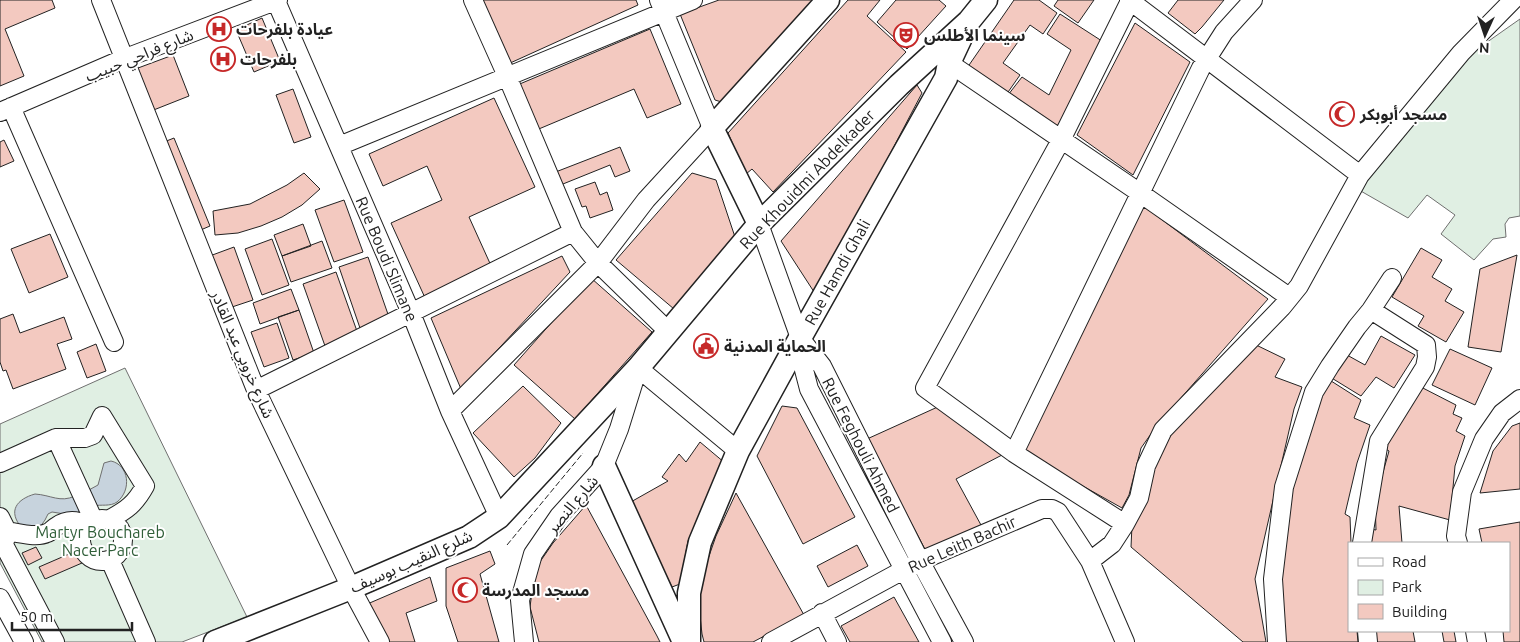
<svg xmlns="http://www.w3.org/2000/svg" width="1520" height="642" font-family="Ubuntu,'Noto Sans Arabic',sans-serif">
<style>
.green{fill:#e0efe3;stroke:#6f6f6f}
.water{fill:#c7d3dd;stroke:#6f6f6f}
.building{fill:#f3c9c0;stroke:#222}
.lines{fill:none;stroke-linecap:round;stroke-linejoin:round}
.minor-casing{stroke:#222;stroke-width:20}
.major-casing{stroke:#222;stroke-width:25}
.minor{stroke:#fff;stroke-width:18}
.major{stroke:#fff;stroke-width:22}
.fence{stroke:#222;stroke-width:1;stroke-dasharray:6 2.5;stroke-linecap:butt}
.labels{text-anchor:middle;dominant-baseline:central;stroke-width:4;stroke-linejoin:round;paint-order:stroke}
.poi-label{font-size:16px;font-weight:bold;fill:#222;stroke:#fff;text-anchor:start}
.street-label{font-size:16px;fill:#222;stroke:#fff}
.park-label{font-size:16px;fill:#2f5e38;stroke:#fff}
</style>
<rect width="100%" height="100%" fill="#fff"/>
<path class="green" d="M1520,19V216L1509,218L1505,224L1506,237L1493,239L1474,260L1441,234L1455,215L1427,195L1408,218L1359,190L1463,59Z
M125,368L247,617L182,642H42L0,563V424Z"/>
<path class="water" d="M111,461C129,465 132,490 117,502C110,507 101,504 94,506L87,491L98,485L104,463Z
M35,494C51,495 60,503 75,496L82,511L71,515L52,512L48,514L45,520L40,527L22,528C7,511 17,499 35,494Z"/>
<path class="building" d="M0,0H52L55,8L5,29L24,76L0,86Z
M478,0H636L638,5L508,64Z
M719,0H817L725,103L715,100L680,14Z
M848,0H880L867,16L906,52L773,192L752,169L746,174L728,133Z
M896,0H939L946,6L907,49L877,22Z
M1014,0H1039L1057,13L1043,34L1030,25L1003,63L1020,75L1006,95L967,68Z
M1058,0H1094L1078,23L1054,6Z
M1178,0H1224L1202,27L1195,34L1168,13Z
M1060,14L1105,43L1059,131L1008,95L1022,77L1049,95L1071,50L1047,34Z
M262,18L280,61L254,72L236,30Z
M1135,23L1190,62L1133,175L1077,135Z
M650,29L681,104L647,118L634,89L534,131L515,86Z
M173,55L189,96L146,113L130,71Z
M917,85L922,93L816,295L781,241Z
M293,89L311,137L294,143L276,95Z
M494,98L535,187L469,217L493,270L426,300L391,223L442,200L427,166L383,186L369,154Z
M174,138L210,226L196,232L159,144Z
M4,140L14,161L0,167V142Z
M620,147L630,171L615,177L610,165L558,186L553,173Z
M304,173L320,189L302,205L282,217L261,226L238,233L215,235L213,211L250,204L287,185Z
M692,173L716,180L735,237L674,309L616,260Z
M595,182L600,195L607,192L613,210L590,218L586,206L582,207L575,189Z
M344,200L363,252L334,262L315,210Z
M1141,204L1268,299L1158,424L1141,448L1129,495L1122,508L1022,452Z
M303,224L311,246L282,256L274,235Z
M50,234L68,277L29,293L11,249Z
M272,239L289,285L262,295L245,249Z
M322,241L332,268L291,282L282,256Z
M234,247L253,300L226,309L207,257Z
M1421,248L1442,260L1432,277L1452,289L1445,301L1464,312L1446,342L1418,326L1424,316L1392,297Z
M1517,255L1501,352L1468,347L1480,269Z
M562,256L570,272L461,389L431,318Z
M368,257L390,320L361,331L339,267Z
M336,272L358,334L325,346L303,284Z
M591,278L652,332L575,419L514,365Z
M291,289L299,310L260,324L253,303Z
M299,310L314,353L293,360L278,317Z
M13,314L20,333L64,317L72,339L57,344L66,369L13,389L6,370L3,371L0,362V319Z
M277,323L289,358L264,367L251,332Z
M1381,336L1415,355L1394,388L1376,377L1361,396L1330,377L1347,355L1365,365Z
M1252,343L1285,359L1275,377L1302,387L1294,409L1255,579L1266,642H1243L1131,547L1132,525L1166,433Z
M96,344L106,371L87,378L77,352Z
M1450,349L1492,368L1475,405L1432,385Z
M1328,379L1361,400L1354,418L1370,425L1357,463L1345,514L1350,517L1351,543H1349V631H1357L1358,642H1284L1275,579L1305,426Z
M1417,385L1456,405L1453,414L1462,418L1456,431L1465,436L1455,466L1450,520L1399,506L1402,543H1367L1366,528L1376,530L1375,501L1389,451L1381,446Z
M523,386L561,423L535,458L514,477L473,433Z
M942,405L1002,455L956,479L981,525L927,553L867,439Z
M782,406L797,408L855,517L803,544L757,456Z
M1520,423V489L1480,493L1493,451L1512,426Z
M700,442L725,463L688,541L680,584L672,587L629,503L668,481L662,477L679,454L686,462Z
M736,493L804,615L753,642H704L702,634L699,607L701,579L716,536Z
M586,505L657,636L660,642H539L530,607L535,569L553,543Z
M1520,522V642H1504L1503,631H1509V543H1482L1479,529Z
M857,545L868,566L828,587L817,566Z
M36,547L42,558L28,565L22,553Z
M76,551L82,563L45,579L39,567Z
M490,551L495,564L480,574L499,642H458L446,606V568Z
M430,577L437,601L406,613L415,642H384L365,605Z
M894,597L919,642H850L841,626Z
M1372,631H1413L1415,642H1374Z
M1442,631H1454L1456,642H1444Z"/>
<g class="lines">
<defs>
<path id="minor" d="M101,0L256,390L351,588L380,642
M473,0L507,76L573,232L598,263L669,332
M1129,0L1360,175
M276,1L411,313L450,411L499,517
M1130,1L1061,140L925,388L1014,453L1125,524L1139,498L1146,466L1163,430L1282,307L1299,286L1360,175L1461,53L1513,0
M949,63L1140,193L1289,297
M11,107L114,342
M0,112L123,59L278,0
M339,146L693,0
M759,224L800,338L803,366L809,389L942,642
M800,338L822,366L920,561L964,642
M256,390L573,232
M450,411L598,263L646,200L712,128L659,0
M56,438L94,521
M1014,453L1201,68L1224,32L1253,0
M0,463L56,438H85L93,435L102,416L145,486C135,504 127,510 108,520
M0,517L7,531L4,545L55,642
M81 540a21 21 0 1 1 42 0a21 21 0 1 1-42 0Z
M7,531C18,533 37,538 47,533C51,532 53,528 57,526C67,519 77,520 87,525
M1362,543L1379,441L1425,367L1427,357L1426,345L1371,310
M1458,543L1456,536L1462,492L1484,439L1502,413L1520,399
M110,560L146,642
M1090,561L1125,642
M0,598L24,642
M822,613L837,642
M1367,631L1368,642
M1475,631L1477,642
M524,642L520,600L533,554L559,516L604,466L619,429L638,368L738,451
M771,642L920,561L1042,509H1052L1058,512L1090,561L1112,544L1125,524
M1277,642L1273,579L1284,487L1314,392L1330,366L1357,327L1371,310L1392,278"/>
<path id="major" d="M759,224L712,128L828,0
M604,466L684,642
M215,642L351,588L469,537L499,517L638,368L759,224L899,85L969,21L986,0
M689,642V593L700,542L738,451L800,338L946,78L949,63L964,31"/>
</defs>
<use href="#minor" class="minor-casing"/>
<use href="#major" class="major-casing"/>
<use href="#minor" class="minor"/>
<use href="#major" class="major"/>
<path class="fence" d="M507,545L583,453"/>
</g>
<defs>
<symbol id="hospital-ring" viewBox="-11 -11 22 22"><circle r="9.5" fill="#fff" stroke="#c62828" stroke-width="1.5"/><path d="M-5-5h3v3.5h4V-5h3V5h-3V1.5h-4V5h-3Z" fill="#c62828"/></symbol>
<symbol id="theatre-ring" viewBox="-11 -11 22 22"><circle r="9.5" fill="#fff" stroke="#c62828" stroke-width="1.5"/><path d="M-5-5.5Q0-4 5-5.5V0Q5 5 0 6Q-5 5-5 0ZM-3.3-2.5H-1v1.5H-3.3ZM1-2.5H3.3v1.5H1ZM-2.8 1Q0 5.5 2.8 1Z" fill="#c62828"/></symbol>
<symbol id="mosque-ring" viewBox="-11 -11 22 22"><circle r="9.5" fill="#fff" stroke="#c62828" stroke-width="1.5"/><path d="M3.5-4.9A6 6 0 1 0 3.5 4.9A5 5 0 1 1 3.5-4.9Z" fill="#c62828"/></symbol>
<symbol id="civic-ring" viewBox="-11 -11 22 22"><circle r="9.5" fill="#fff" stroke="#c62828" stroke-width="1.5"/><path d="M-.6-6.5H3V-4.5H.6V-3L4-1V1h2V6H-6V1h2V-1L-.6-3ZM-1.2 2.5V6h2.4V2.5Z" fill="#c62828"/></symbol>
</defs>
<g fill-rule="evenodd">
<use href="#hospital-ring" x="205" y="15" width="28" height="28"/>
<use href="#theatre-ring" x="892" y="21" width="28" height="28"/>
<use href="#hospital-ring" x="209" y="45" width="28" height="28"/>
<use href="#mosque-ring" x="1328" y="100" width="28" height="28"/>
<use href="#civic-ring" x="692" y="332" width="28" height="28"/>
<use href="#mosque-ring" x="451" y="576" width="28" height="28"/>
</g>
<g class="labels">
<g class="poi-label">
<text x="236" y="29">عيادة بلفرحات</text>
<text x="924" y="35">سينما الأطلس</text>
<text x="240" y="59">بلفرحات</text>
<text x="1360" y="114">مسجد أبوبكر</text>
<text x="724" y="346">الحماية المدنية</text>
<text x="482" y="590">مسجد المدرسة</text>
</g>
<g class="street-label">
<text transform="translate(139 55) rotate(-22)">شارع فراحي حبيب</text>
<text transform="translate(807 179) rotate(-46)">Rue Khouidmi Abdelkader</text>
<text transform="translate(387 259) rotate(67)">Rue Boudi Slimane</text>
<text transform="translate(837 272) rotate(-61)">Rue Hamdi Ghali</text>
<text transform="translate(243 354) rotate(67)">شارع خروبي عبد القادر</text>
<text transform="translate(861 445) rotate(63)">Rue Feghouli Ahmed</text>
<text transform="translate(572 504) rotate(-50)">شارع النصر</text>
<text transform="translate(962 544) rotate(-24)">Rue Leith Bachir</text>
<text transform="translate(411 561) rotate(-24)">شلرع النقيب بوسيف</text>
</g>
<g class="park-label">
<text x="100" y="532">Martyr Bouchareb<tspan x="100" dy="18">Nacer Parc</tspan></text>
</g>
</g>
<rect x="1348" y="542" width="162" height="90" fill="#ffffff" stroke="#a7a7a7"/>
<rect x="1358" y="558" width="25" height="8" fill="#ffffff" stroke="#a7a7a7"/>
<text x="1392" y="567" font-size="15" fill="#222222">Road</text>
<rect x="1358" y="580" width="25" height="15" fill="#e0efe3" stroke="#a7a7a7"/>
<text x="1392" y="592" font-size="15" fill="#222222">Park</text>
<rect x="1358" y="604" width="25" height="15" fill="#f3c9c0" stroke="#a7a7a7"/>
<text x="1392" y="617" font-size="15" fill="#222222">Building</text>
<g transform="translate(1485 35) rotate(183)" stroke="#ffffff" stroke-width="4" paint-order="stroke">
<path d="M0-4L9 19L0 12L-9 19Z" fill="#222222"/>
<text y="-8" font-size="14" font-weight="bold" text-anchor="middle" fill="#222222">N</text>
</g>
<path d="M12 622v8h120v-8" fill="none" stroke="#222222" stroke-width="2.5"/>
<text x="20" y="622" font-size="15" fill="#222222" stroke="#ffffff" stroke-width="4" paint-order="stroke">50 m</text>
</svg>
